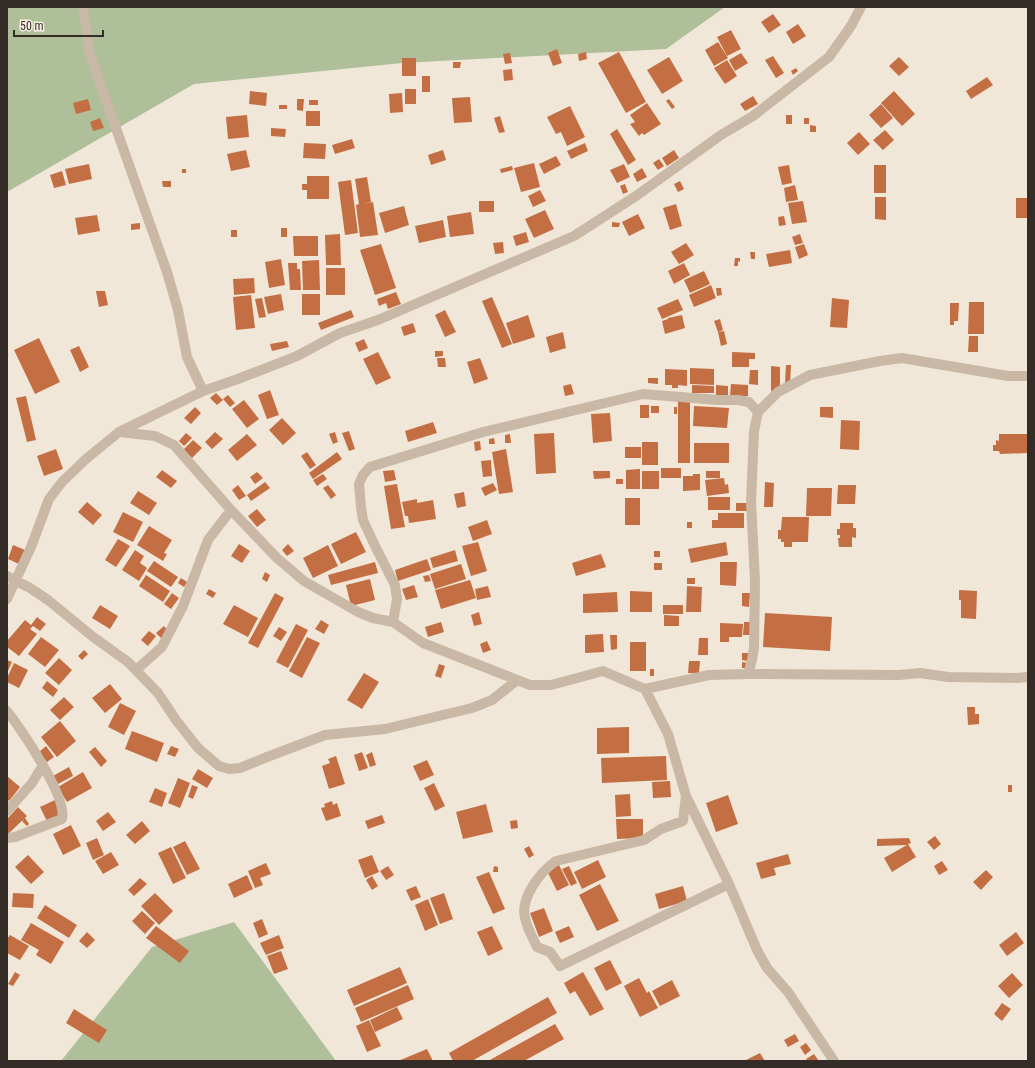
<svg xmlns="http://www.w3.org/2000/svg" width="1035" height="1068" font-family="'Roboto Condensed',sans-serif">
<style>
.green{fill:#afbf99}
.building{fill:#c46e43}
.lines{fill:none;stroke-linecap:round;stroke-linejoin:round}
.street{stroke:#c8b8a5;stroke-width:10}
</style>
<rect width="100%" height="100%" fill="#f1e7d8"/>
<path class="green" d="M7,7H725L666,49L402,63L194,84L7,192Z
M234,922L336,1061H61L152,947Z"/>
<path class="building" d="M773,14L781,25L769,33L761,22Z
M798,24L806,36L793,44L786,32Z
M731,30L741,49L727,56L717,37Z
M718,42L728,58L714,66L705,50Z
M557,49L562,63L553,66L548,53Z
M586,52L587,59L579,61L578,54Z
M619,52L646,102L626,113L598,63Z
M510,53L512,63L505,64L503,54Z
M741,53L748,63L735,71L729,60Z
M773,56L784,73L776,78L765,60Z
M669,57L683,81L662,94L647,70Z
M899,57L909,67L899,76L889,66Z
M402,58H416V76H402Z
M727,60L737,76L725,84L714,68Z
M453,62H461L460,68H453Z
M796,68L798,71L793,75L791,71Z
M512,69L513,80L504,81L503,70Z
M422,76H430V92H422Z
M987,77L993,85L971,99L966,91Z
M405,89H416V104H405Z
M250,91L267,93L266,106L249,104Z
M894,91L915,114L902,126L881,103Z
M402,93L403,112L390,113L389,94Z
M753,96L758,104L745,111L740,104Z
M470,97L472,122L454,123L452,98Z
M88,99L91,110L76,114L73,103Z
M297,99H304L303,111L297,110Z
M669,99L675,107L672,109L666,101Z
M309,100H318V105H309Z
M647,103L661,124L644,135L642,133L639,136L630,124L635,122L630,115Z
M881,104L893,118L881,128L869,115Z
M279,105H287V109H279Z
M570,106L585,137L567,146L561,132L556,134L547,117Z
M306,111H320V126H306Z
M247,115L249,137L228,139L226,117Z
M786,115H792V124H786Z
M500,116L505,132L499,133L494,118Z
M100,118L104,128L93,131L90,122Z
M804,118H809V124H804Z
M810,125L816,126V132H810Z
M271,128L286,129L285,137L271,136Z
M617,129L636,160L628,165L610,134Z
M885,130L894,140L883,150L873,140Z
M859,132L870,144L858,155L847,143Z
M352,139L355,148L335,154L332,145Z
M304,143L326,144L325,159L303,158Z
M585,143L588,151L571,159L567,151Z
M246,150L250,167L231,171L227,154Z
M443,150L446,160L431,165L428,155Z
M674,150L679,158L667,166L662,158Z
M556,156L561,165L544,174L539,164Z
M659,159L664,166L658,170L653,163Z
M534,163L540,187L521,192L514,168Z
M89,164L92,179L69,184L65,169Z
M624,164L630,177L617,183L610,170Z
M789,165L792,183L782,185L778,167Z
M874,165H886V193H874Z
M512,166L513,170L501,173L500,169Z
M642,168L647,177L637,182L633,174Z
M182,169H186V173H182Z
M62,171L66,185L54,188L50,175Z
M307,176H329V199H307V190H302V184H307Z
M367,177L371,202L362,204L373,202L378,235L360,237L356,205L359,204L355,179Z
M351,180L358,233L345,235L338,182Z
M162,181H171V187H163Z
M680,181L684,189L678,192L674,184Z
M625,184L628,192L623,194L620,186Z
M795,185L798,200L786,202L784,188Z
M540,190L546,201L533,207L528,196Z
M875,197H886V220L875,219Z
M1016,198H1028V218H1016Z
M479,201H494V212H479Z
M803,201L807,222L792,224L788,203Z
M676,204L682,226L670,230L663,208Z
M404,206L409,225L385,233L379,213Z
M545,210L554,229L534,238L525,219Z
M471,212L474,234L450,237L447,216Z
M638,214L645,228L629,236L622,222Z
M97,215L100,231L78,235L75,218Z
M784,216L786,225L779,226L778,217Z
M443,220L446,237L419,243L415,226Z
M612,222L620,223L619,227H612Z
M140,223V229L131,230V224Z
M281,228H287V237H281Z
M231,230H237V237H231Z
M526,232L529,242L516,246L513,236Z
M340,234L341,265H326L325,235Z
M800,234L803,243L795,245L792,237Z
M293,236H318V256H294Z
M503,242L504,253L495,254L493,243Z
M686,243L694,255L679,264L671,252Z
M381,244L396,288L375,295L360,250Z
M804,244L808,255L799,259L795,247Z
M790,250L792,263L769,267L766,254Z
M750,252H755V259H751Z
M735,258H740V262L738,261V266H734Z
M281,259L285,285L269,288L265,262Z
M319,260L320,290H303L302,261Z
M288,263H297V269H300L301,290H290Z
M684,263L690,275L674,284L668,271Z
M326,268H345V295H326Z
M704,271L710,284L690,293L684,280Z
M254,278L255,293L234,295L233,279Z
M711,285L716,298L694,307L689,295Z
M716,288H721L722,295L717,296Z
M96,291H105L108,305L99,307Z
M396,292L401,304L388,309L386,303L379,306L377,299Z
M281,294L284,310L268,314L264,297Z
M302,294H320V315H302Z
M251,295L255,328L236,330L233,297Z
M492,297L512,344L502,348L482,301Z
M262,298L266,317L259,318L255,299Z
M832,298L849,300L847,328L830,327Z
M678,299L683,310L662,319L657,308Z
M969,302H984V334H968Z
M950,303H959L958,321H954V325H950Z
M351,310L354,317L321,330L318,323Z
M445,310L456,332L445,337L435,315Z
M528,315L535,337L513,344L506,323Z
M682,315L685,328L665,334L662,321L668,319V318Z
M720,319L723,330L718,332L714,321Z
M413,323L416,332L404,336L401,327Z
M724,331L727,344L721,346L718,332Z
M563,332L566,348L550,353L546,337Z
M969,336H978V352H968Z
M39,338L60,382L35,394L14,350Z
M364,339L368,348L359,352L355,343Z
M287,341L289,347L272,351L270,344Z
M79,346L89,367L80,372L70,350Z
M435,351H443V356L435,357Z
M378,352L391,378L376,385L363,359Z
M732,352L755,353V359H749V367H732Z
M437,358H445L446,367H438Z
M480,358L488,379L474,384L467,362Z
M786,365H791L790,384H785Z
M771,366L780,367V391H771Z
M690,368L714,369V385L690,384Z
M665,369L687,370V386L678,385V388H672V385H665Z
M750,370H758V385L749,384Z
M648,378H658V384L648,383Z
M571,384L574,394L565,396L563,386Z
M731,384L748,385V396H730Z
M692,385L714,386V393H692Z
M716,385L728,386V396H716Z
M270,390L279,415L267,419L258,395Z
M216,393L223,400L217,405L210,398Z
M228,395L235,403L230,407L223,399Z
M26,396L36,440L27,442L16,398Z
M244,400L259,419L247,428L232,409Z
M678,400H690V463H678Z
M640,405H649V418H640Z
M651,406H659V413H651Z
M694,406L729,408L727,428L693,426Z
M195,407L201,413L191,424L184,418Z
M674,407H677V414H674Z
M820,407H833V418L820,417Z
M610,413L612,441L593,443L591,414Z
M282,418L296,433L283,445L269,430Z
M841,420L860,421L859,450L840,449Z
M433,422L437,433L408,442L405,431Z
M349,431L355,449L349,451L342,433Z
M215,432L223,439L212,449L205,442Z
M335,432L338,442L333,444L329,434Z
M186,433L192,438L184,446L179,441Z
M554,433L556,473L536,474L534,434Z
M247,434L257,445L237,461L228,450Z
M510,434L511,443H505V435Z
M999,434H1028V453L1000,454L999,451H993V445H996V440L999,441Z
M494,438L495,444H489V439Z
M193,440L202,448L192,458L183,450Z
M480,441L481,450L475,451L474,442Z
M642,442H658V465H642Z
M694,443H729V463H694Z
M625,447H641V458H625Z
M56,449L63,469L44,476L37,456Z
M506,449L513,492L499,494L492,452Z
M307,452L316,465L310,469L301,456Z
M337,452L342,459L313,479L309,473Z
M491,460L492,476L483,477L481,461Z
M661,468H681V478H661Z
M640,469V489H626V470Z
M162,470L177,481L171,488L156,477Z
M394,470L396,480L385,482L383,471Z
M593,471H610V478L594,479Z
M642,471H659V489H642Z
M706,471H720V478H706Z
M257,472L263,478L255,484L250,477Z
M323,474L327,479L317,486L313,480Z
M693,474H700V490L683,491V476H693Z
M724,478L725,485L728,484L729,493L707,496L705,480Z
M616,479H623V484H616Z
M265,482L270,488L251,501L247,495Z
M765,482L774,483L773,507H764Z
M493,483L497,490L485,496L481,488Z
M397,484L405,527L391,529L384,486Z
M238,485L246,496L239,500L232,490Z
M328,485L336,495L331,499L323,488Z
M838,485H856L855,504H837Z
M807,488H832L831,516H806Z
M138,491L157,503L149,515L130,503Z
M464,492L466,506L457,508L454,494Z
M708,497H730V510H708Z
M625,498H640V525H625Z
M417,499V503L433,500L436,519L409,523L408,516H405L402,502Z
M87,502L102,515L93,525L78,512Z
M736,503H747V511H736Z
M257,509L266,520L257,527L248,516Z
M123,512L143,522L133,542L113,532Z
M718,513H744V528H712V520H718Z
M782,517H809L808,542H792V547H784V542H781V539H778V530H781Z
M487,520L492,534L473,541L468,527Z
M687,522H692V528H687Z
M840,523H853V528H856V538L852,537V547H839L838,538H840V535H837V529H840Z
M149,526L172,540L164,553L167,554L163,561L137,545Z
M356,532L366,552L341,564L331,544Z
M118,539L130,546L116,567L105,560Z
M478,542L487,571L471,576L462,546Z
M726,542L728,555L691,563L688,549Z
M239,544L250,551L242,563L231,556Z
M288,544L294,551L287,556L282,550Z
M13,545L25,550L19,564L8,559Z
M328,545L338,566L313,578L303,558Z
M135,550L144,556L140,563L147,568L139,581L122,570Z
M455,550L458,561L433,568L430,558Z
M654,551H660V557H654Z
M601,554L606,567L576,576L572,563Z
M427,559L431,570L398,581L395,570Z
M154,561L178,577L171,587L147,571Z
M375,562L378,573L331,585L328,575Z
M720,562H737L736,586L720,585Z
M654,563H662V570H654Z
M461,564L466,579L435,589L430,574Z
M265,572L270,575L267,582L262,579Z
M146,575L170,591L163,602L139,586Z
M429,575L431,581L425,582L423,576Z
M181,578L187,582L184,587L178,583Z
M687,578H695V584H687Z
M370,579L375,600L351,606L346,585Z
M470,580L476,598L441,609L435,590Z
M414,585L418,597L406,600L402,589Z
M488,586L491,597L477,600L475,589Z
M687,586L702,587L701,612H686Z
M209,589L216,593L213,598L206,594Z
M959,590L977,591L976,619L961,618V600H959Z
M630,591L652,592V612H630Z
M617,592L618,612L583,613V594Z
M172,593L179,598L171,609L164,604Z
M275,593L284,598L258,648L248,643Z
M742,593H750L749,607L742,606Z
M100,605L118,616L110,629L92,618Z
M234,605L258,618L248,637L223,624Z
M663,605H683V614H663Z
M479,612L482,624L474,626L471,615Z
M765,613L832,617L830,651L763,647Z
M664,615L679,616V626H664Z
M37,617L46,624L40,631L33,626L30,629L37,634L19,656L7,647V641L25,620L31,625Z
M321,620L329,625L324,634L315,629Z
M441,622L444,632L428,637L425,627Z
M744,622H751V635H743Z
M720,623L743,624L742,637H729V642H720Z
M296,624L308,630L288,668L276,662Z
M164,626L168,631L161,638L156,633Z
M279,627L287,632L281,641L273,636Z
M149,631L156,636L148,646L141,640Z
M603,634L604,652L585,653V635Z
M610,635H617V649L611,650Z
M41,637L59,650L45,667L28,654Z
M307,637L320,643L302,678L289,671Z
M699,638H708V655H698Z
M487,641L491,650L483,653L480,644Z
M630,642H646V671H630Z
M84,650L88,654L82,660L78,656Z
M742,653H748V655H749L747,661L742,660Z
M59,658L72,670L59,685L45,673Z
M7,660L12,662L7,673Z
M689,661H700L699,673H688Z
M742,662L748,663V668H742Z
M14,663L28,670L19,688L7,682V678Z
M439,664L445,666L441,678L435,676Z
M650,669H654V676H650Z
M364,673L379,682L362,709L347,700Z
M47,681L58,690L53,697L42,688Z
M110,684L122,699L105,713L92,698Z
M64,697L74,707L60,720L50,710Z
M120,703L136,711L124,735L108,727Z
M967,707H975V714H979V724L968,725Z
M60,721L76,741L57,757L41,737Z
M629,727V753L597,754V728Z
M132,731L164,743L157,762L125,749Z
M46,746L54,757L47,762L39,752Z
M171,746L179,749L175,757L167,754Z
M95,747L107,761L101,767L89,752Z
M362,752L368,768L359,771L354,755Z
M372,752L376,765L370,767L366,755Z
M336,756L345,784L329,789L322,766L330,763L328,759Z
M666,756L667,780L602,783L601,758Z
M427,760L434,775L420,781L413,766Z
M69,767L73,776L58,784L53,776Z
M198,769L213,778L207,788L192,779Z
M83,772L92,788L67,802L58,787Z
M7,776L20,787L9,801L7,799Z
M178,778L190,783L180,808L168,803Z
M670,781L671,797L653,798L652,782Z
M434,783L445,806L435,811L424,788Z
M192,785L198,787L193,799L188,797Z
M1008,785H1012V792H1008Z
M155,788L167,793L162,807L149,802Z
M630,794L631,816L616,817L615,795Z
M728,795L738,824L716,832L706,803Z
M55,800L63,815L48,823L40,807Z
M332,801L333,805L337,803L341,816L326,821L321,808L325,807L324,804Z
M486,804L493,832L463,839L456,812Z
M18,807L27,816L7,835V819Z
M108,812L116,822L103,831L96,821Z
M382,815L385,823L368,829L365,821Z
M25,818L29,824L27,826L22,821Z
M616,819H643V838L617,839Z
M517,820L518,828L511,829L510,821Z
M142,821L150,831L135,844L126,835Z
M71,825L81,846L63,855L53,834Z
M935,836L941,844L934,850L927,842Z
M97,838L104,855L93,860L86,843Z
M909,838L911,843L908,844L916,857L892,872L884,858L907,845L877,846V839Z
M185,841L200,869L187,875L173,847Z
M529,846L534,855L529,858L524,849Z
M171,847L186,878L173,884L158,853Z
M111,852L119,865L103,874L95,861Z
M788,854L791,864L774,868L776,875L761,879L756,863Z
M28,855L44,872L31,884L15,867Z
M372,855L379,872L365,878L358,860Z
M598,860L606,877L582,889L574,872Z
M942,861L948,870L939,875L934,866Z
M266,863L271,874L260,878L263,885L255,888L248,871Z
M559,865L569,885L557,891L547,871Z
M388,866L394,875L386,880L380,871Z
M494,866L498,867V872H493Z
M569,866L577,883L571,886L562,869Z
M986,870L993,877L981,890L973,882Z
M489,872L505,909L493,914L476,877Z
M247,875L253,889L234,898L228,884Z
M372,876L378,886L372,890L366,880Z
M140,878L147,884L134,896L128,890Z
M600,884L619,921L597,931L579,895Z
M416,886L421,897L411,901L406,890Z
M683,886L687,901L659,909L655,894Z
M13,893L34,894L33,908L12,907Z
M155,893L173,911L159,925L141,906Z
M444,893L453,919L440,924L430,898Z
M428,899L438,925L425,931L415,905Z
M45,905L77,925L69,938L37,918Z
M544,908L553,931L539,937L530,913Z
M142,911L155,923L145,934L132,921Z
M262,919L268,934L259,938L253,923Z
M31,923L64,942L51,964L36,955L39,950L21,940Z
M156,926L189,951L180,963L146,938Z
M492,926L503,949L488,956L477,932Z
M569,926L574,937L560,943L555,932Z
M87,932L95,940L87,948L79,941Z
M1016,932L1024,943L1007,956L999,945Z
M10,935L29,946L20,960L7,953V939Z
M279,935L284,948L266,955L260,943Z
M281,951L288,969L274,974L267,956Z
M610,960L622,983L606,991L594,968Z
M400,967L407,983L354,1006L347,990Z
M15,972L20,975L13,986L8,984Z
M583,972L604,1009L590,1016L575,991L570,994L564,983Z
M1012,973L1023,985L1009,998L998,986Z
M639,978L647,993L649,991L658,1008L640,1017L624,986Z
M672,980L680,996L660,1006L652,991Z
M408,985L414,999L361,1022L355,1008Z
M548,997L557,1013L472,1061H453L449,1053Z
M1002,1003L1011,1009L1002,1021L994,1014Z
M397,1007L403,1019L375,1032L370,1020Z
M74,1009L107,1030L99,1043L66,1023Z
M369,1020L381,1046L367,1052L356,1026Z
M555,1024L564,1039L524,1061H488Z
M795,1034L799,1041L788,1047L784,1040Z
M806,1043L811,1050L805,1055L800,1047Z
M427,1049L433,1061H398Z
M760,1053L765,1061H744Z
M814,1054L819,1061H808L806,1059Z"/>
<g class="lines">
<path class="street" d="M203,391L238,379L297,356L340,333L378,320L574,236L636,196L721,135L753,116L829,57L851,26L861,7
M119,432L155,436L174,445L231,510L277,558L304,581L358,612L373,618L393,622L423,643L530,685H551L603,671L645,689L709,675L748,674L899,675L920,673L948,677L1017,678L1028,677
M7,576L30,588L48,600L92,636L128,662L158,693L176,720L198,748L219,766L229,769L240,768L267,757L325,735L385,729L472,708L492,700L516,681
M7,599L31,547L49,499L62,482L86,459L119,432L203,391L187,357L178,310L167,272L90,55L83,7
M393,622L397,599L395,585L375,546L363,520L361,507L359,484L363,475L370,467L483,432L643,394L718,400H738L749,402L758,412
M136,670L162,647L183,606L208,540L231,510
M748,674L752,660L754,647L755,581L751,502L754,431L758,412L778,392L810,375L880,361L902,358L1008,376H1028
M645,689L668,734L686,796L729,884L757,950L767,968L788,992L834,1061
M7,711C21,729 68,798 62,819L15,837L7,838
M686,796L683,821L661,829L644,840L556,861C540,872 520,898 525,918C527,928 533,938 537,947L550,952L560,966L729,884
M7,811L32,783L43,765"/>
</g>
<rect width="1035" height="1068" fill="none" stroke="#342c26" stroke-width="16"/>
<path d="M14 30v6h89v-6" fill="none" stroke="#342c26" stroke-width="2"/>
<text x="20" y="30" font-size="12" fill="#342c26" stroke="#f9f1e4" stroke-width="3" paint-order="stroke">50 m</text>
</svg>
